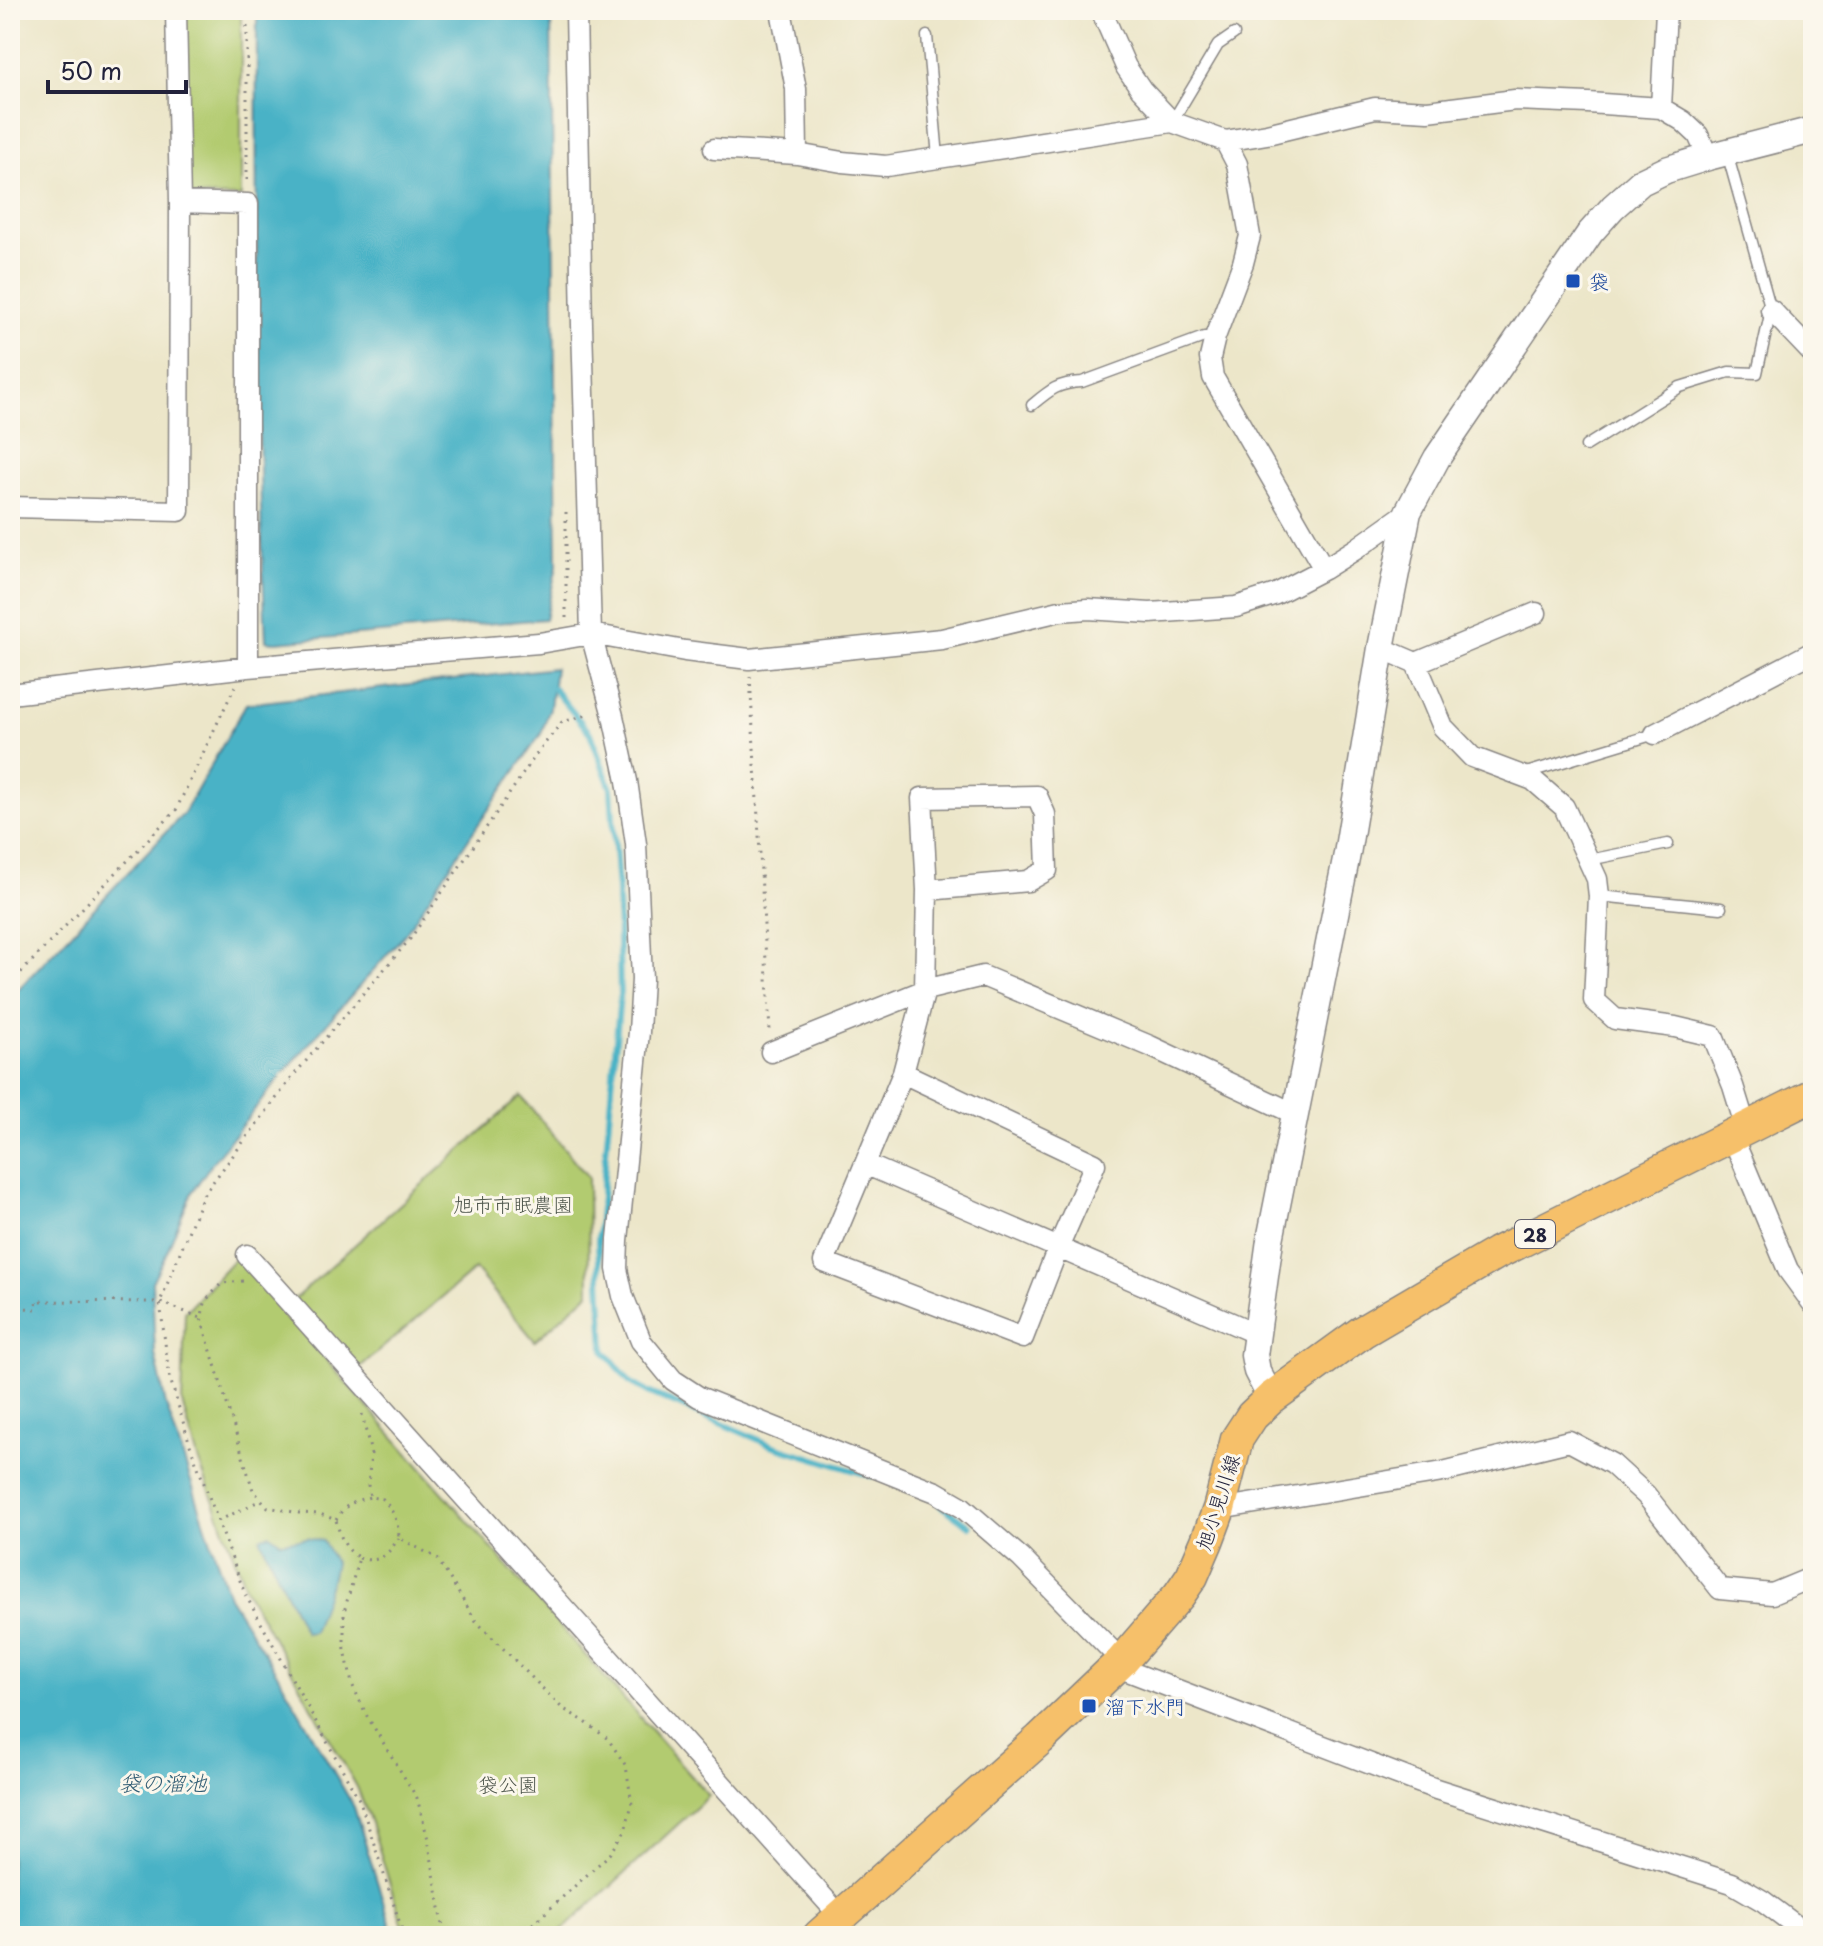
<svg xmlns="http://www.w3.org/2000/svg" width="1823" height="1946" font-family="'Playpen Sans','Klee One',sans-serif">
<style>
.green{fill:#b2cb70;stroke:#6a7656;stroke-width:2}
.water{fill:#48b2c6;stroke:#356a80;stroke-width:2}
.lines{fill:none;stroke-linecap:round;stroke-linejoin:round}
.stream{stroke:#48b2c6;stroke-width:6}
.service-casing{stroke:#878482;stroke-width:13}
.minor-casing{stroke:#878482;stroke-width:23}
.tertiary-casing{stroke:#878482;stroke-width:29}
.primary-casing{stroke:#878482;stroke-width:35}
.path{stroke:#878482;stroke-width:3;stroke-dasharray:2 6;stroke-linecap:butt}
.service{stroke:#fff;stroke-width:10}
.minor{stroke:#fff;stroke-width:20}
.tertiary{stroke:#fff;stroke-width:26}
.primary{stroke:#f6c06b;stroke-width:32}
.transit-dot{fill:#1a4fb4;stroke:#fbf7ec;stroke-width:3}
.labels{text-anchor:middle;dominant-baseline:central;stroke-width:6;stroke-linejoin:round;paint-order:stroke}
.shield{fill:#fbf7ec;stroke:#636270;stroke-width:2}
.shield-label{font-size:18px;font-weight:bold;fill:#22223b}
.transit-label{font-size:20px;fill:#164399;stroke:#fbf7ec;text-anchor:start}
.park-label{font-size:20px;fill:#4d554b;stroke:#fbf7ec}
.street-label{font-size:20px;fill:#22223b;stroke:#fbf7ec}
.water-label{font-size:22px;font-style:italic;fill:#315c73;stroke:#fbf7ec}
</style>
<rect width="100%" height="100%" fill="#fbf7ec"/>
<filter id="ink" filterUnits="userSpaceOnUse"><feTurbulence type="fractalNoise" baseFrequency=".0125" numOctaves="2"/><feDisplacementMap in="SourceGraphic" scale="16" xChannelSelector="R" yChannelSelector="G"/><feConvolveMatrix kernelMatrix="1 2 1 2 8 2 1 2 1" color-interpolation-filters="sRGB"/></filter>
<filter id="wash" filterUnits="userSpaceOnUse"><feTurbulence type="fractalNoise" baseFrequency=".006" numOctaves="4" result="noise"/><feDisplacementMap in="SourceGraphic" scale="32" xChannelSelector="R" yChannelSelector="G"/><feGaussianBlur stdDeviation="1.8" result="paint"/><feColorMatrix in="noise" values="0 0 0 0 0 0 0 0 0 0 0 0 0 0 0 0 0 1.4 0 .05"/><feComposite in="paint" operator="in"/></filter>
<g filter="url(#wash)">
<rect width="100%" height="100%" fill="#ece6c9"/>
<path class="green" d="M182,10H241V197L187,196Z
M521,1096L588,1177L589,1293L535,1341L475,1269L354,1372L292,1301Z
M236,1257L709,1796L556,1936H406L371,1823L357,1787L247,1592L198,1459L182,1403L185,1312Z"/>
<path class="water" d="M257,10H551L557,566L545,619L276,642L266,641C256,430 256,220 257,10Z
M555,668L550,708L541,734L471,835L405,934L281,1076L212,1163L192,1192L165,1256L152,1282L155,1354L166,1405L229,1597L278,1675L354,1807L394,1936H10V998L184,813L246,704Z
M270,1534L281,1542L306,1538L323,1541L335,1563L331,1581L313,1632L305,1633L260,1538Z"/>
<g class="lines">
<path class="stream" d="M553,688L590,733L611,789L618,891L620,995L598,1242L604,1350L630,1382L648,1392L771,1445L871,1476
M940,1505L970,1526"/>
</g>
</g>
<g filter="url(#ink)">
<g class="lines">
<defs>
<path id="service" d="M927,36L938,157
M1172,122L1218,45L1234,34
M1032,405C1050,390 1058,383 1082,382L1204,337H1215
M1586,446L1680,387L1729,372L1757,373L1771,310L1727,153
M1523,774L1655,734
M1589,860L1668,844
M1599,896L1721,908"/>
<path id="minor" d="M576,10L582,325L591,634L613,716L627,781L636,844L642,979L639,1032L618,1240L617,1269L623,1296L641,1341L673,1380L699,1397L908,1481L936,1492L962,1507L1021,1558L1122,1661
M1101,10L1126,67L1141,89L1172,122
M1661,108L1666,10
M1225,141L1237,164L1250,236L1243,263L1215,337L1210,358L1213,377L1324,569
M714,149L797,154L796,89L781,10
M797,154L842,162L886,166L1172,122L1225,141L1267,134L1375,108L1428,111L1515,100L1588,103L1661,108L1683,121L1698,135L1708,157
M180,202L248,204V667
M1771,310L1813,354
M10,507L179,511L180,202L176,10
M1381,648L1416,663L1443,727L1472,757L1533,780L1564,807L1597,879L1599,896L1594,1000L1615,1019L1675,1027L1713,1036L1733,1086L1746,1128
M1416,663L1536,613
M10,694L248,667L539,643L591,634L685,651L749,659L942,639L1060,611L1088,609L1150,613L1236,607L1276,594L1324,569L1356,549L1408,512
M1655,734L1813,652
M771,1052L925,990L983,976L1150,1046L1295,1114
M903,1073L1095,1164L1058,1248L1023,1338L824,1262L903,1073L925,990L927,890L922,798L1037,796L1045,814L1047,870L1028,881L927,890
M1732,1136L1788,1270L1813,1304
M865,1164L1257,1334
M247,1255L841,1917
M1219,1509L1443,1472L1569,1441L1612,1464L1646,1495L1720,1589L1772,1594L1813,1577
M1118,1665L1128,1671L1436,1789L1732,1883L1763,1901L1810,1936"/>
<path id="tertiary" d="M1271,1398L1257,1371L1254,1355L1270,1240L1347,854L1381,648L1408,512L1437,458L1590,233L1613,207L1641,182L1666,170L1708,157L1813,130"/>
<path id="primary" d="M819,1936L1040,1739L1122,1661L1179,1595L1192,1576L1207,1541L1219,1509L1237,1439L1252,1416L1271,1398L1362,1332L1497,1253L1813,1095"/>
</defs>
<use href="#service" class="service-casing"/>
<use href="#minor" class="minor-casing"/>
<use href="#tertiary" class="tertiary-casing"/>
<use href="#primary" class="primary-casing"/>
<path class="path" d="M247,10V185
M566,618V510
M750,676L770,1032
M10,984L176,810L235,686
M243,1281L222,1283L206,1300L201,1318L253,1490L268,1507L299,1513L320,1514L336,1520C341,1538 343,1547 359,1558L344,1612V1644L352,1684L367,1716L417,1798L428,1839L443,1925L452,1936
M10,1307L37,1309L36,1301L160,1302L201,1318
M362,1414L371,1454L368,1485L370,1497L383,1499C394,1512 398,1521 399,1538L437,1558L476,1621L562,1708L584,1721L608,1739L626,1766L632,1804L625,1831L611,1853L520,1936
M336,1520C344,1505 353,1501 370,1497
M218,1521L261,1500
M359,1558C380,1564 387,1555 399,1538
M404,1936L360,1801L245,1594L191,1448L169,1375L160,1302L203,1195L294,1075L410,939L538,752L562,722L591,714"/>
<use href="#service" class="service"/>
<use href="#minor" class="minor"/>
<use href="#tertiary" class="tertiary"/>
<use href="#primary" class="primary"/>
</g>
</g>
<g class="transit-dot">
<rect x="1565" y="273" width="16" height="16" rx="4"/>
<rect x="1081" y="1698" width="16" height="16" rx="4"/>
</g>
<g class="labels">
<rect class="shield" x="1515" y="1220" width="40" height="28" rx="6"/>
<g class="shield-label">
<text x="1535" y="1234">28</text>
</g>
<g class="transit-label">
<text x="1589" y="281">袋</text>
<text x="1105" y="1706">溜下水門</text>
</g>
<g class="park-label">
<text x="513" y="1204">旭市市眠農園</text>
<text x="508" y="1784">袋公園</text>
</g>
<g class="street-label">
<text transform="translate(1217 1502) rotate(-72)">旭小見川線</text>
</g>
<g class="water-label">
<text x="163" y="1781">袋の溜池</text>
</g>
</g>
<rect width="1823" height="1946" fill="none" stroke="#fbf7ec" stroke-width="40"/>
<path d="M48 80v12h138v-12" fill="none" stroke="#22223b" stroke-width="4"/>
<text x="60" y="80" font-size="24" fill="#22223b" stroke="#fbf7ec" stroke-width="6" paint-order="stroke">50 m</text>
</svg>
